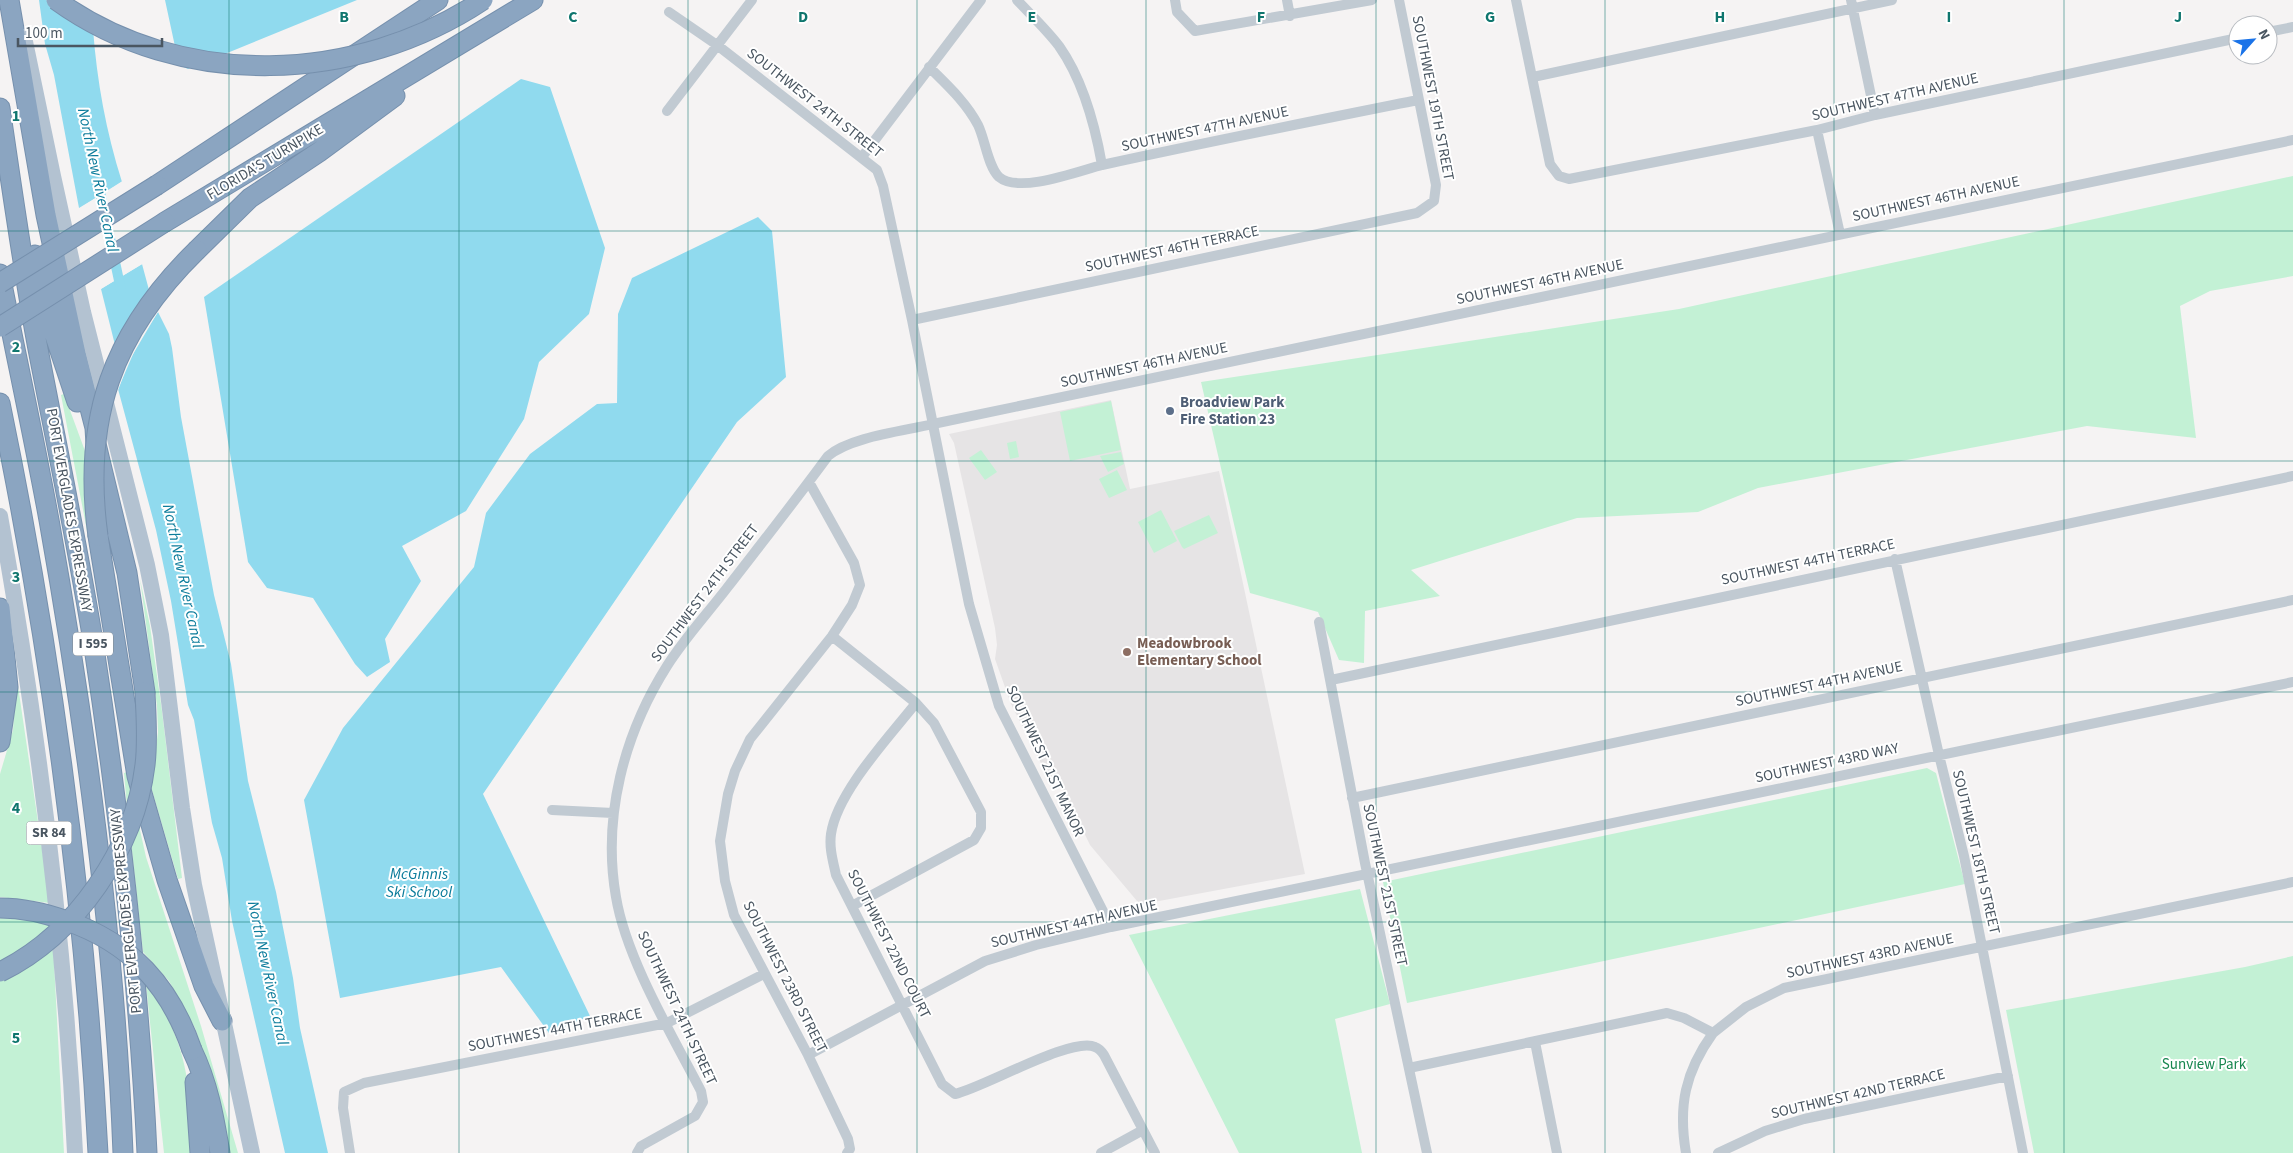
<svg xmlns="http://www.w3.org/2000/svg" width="2293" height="1153" font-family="'Source Sans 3',sans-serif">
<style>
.education{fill:#e6e4e5}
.green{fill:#c3f1d5}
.water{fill:#90daee}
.pier{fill:#f5f3f3}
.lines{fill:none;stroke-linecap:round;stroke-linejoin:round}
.canal{stroke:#90daee;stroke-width:10}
.highway-casing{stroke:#7690ad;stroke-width:21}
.street{stroke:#c1cad2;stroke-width:10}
.primary{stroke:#b3c2d1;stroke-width:16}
.highway{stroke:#8ba5c1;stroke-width:19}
.highway-bridge-casing{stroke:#7690ad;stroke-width:21;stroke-linecap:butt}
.highway-bridge{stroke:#8ba5c1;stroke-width:19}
.grid{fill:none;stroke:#0f766e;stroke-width:1;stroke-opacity:0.55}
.service-dot{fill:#5c6f8a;stroke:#fff;stroke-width:2}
.education-dot{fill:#8d6e63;stroke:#fff;stroke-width:2}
.labels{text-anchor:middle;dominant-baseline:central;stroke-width:4;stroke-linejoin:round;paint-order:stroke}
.shield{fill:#fff;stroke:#808990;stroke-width:1}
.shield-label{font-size:14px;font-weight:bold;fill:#4a5661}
.street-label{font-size:15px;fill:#4a5661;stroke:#fff}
.service-label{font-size:15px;font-weight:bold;fill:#4e5e75;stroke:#fff;text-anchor:start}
.education-label{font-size:15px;font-weight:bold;fill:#785e54;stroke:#fff;text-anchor:start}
.park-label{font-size:15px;fill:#17864f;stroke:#fff}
.water-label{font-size:16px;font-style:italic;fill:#0c7c9b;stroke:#fff}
.grid-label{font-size:16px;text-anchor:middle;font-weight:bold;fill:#0f766e;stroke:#fff;stroke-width:4;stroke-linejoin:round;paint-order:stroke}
</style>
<rect width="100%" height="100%" fill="#f5f3f3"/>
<path class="education" d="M1111,400L1130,489L1219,471L1305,874L1143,904L1137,901L1090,845L1058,779H1049L1011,704L995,659L997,645L995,628L954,443L949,434Z"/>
<path class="green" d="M2293,176V276L2210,291L2180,306L2196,438L2087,426L1758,488L1698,512L1577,518L1411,570L1440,596L1365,611L1364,663L1339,660L1318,612L1250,593L1201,382L1679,309Z
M64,394L85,451L84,492L88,536L61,395Z
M1111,401L1121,450L1070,461L1060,412Z
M1016,441L1019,457L1010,459L1007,443Z
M981,450L997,472L985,480L969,458Z
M1121,452L1124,464L1108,472L1100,456Z
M1117,470L1127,490L1109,498L1099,479Z
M1161,510L1177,541L1154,553L1138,522Z
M1209,515L1218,533L1184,549L1182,547L1174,531Z
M140,579L150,626L162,711L182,878L178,879L151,787L158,732L157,706Z
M16,686H18L50,903L0,897V774L13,730Z
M1927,768L1936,773L1965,884L1407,1003L1383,882Z
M127,772L146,857L201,1026L238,1153H227L209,1068L195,1028L169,981L143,952L126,796L124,773Z
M1360,889L1390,1004L1335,1019L1362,1153H1239L1129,935Z
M0,918L28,919L52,924L64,1153H0Z
M2293,956V1153H2034L2006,1010L2245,967Z
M146,985C189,1040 189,1087 194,1153H164Z"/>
<path class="water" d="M39,0H46L93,29C97,82 106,131 122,182L79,208L54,75L45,44Z
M165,0H357L188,69L179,65Z
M521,79L550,87L605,248L589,314L539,362L524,419L466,511L402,546L421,581L385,639L390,662L367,677L355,664L313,598L267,588L248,562L204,297Z
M758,217L772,231L786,377L737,422L483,794L590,1016L549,1033L501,967L340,998L304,800L343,728L474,567L486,513L530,454L597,404L617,403L618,314L632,278Z
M142,264L149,290L129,319L115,345L101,289Z
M158,312L169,334L172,348L181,417L214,595L231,664L248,781L276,892L293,978L300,1028L328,1153H285L232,921L222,858L212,823L194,720L188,705L171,601L156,530L118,389L137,345Z"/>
<path class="pier" d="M124,180L123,184L81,211L77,210Z
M140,262L144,263L99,290L100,287Z
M157,310H159L129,361L117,393L116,390L127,360Z"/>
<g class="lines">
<path class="canal" d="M98,182L121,290"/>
<defs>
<path id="highway" d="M9,0L46,215L76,354L95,428L96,444L127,573L145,692
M0,108C12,189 23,269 38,349C57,447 77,543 93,641C119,811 139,982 147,1153
M157,185L438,0
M165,222L533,0
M197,250L250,198L319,152L395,96
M35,255L51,324L77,402
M0,274C16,356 34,438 49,520C86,728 115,941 123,1153
M0,403C51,650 85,901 98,1153
M98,536L137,776L167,880L204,986L222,1021
M0,608L8,687L0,742
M192,1050C208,1083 214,1117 220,1153
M195,1082L200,1153"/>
</defs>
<use href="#highway" class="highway-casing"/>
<path class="street" d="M1017,0C1031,15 1047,30 1059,46C1083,80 1095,125 1102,165
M1175,0L1177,12L1195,31L1372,0
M1287,0L1290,16
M1516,0L1550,164L1559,176L1569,179L1817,130L1875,115L2238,38
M1851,0L1875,115
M669,12L717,45L877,170L883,186L912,320L969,604L999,706L1111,927
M2268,32L2293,27
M929,67C947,85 966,102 978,125C985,139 988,167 999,177C1019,194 1079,171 1102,165C1207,142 1313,121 1418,100
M1533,77L1892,0
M667,111L752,0
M1817,130L1840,234
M862,157L981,0
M912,320L1417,213L1434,201L1436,185L1399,0
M809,482L854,563L860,585L852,605L832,636L750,739L735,771L728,794L720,841L725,881L734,915L808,1055L848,1139L850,1149L847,1153
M1895,559L1939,755L1964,856L2023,1153
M1319,622L1365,863L1427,1153
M832,636L916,703L934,723L981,812V828L974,840L852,906
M1331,680L2293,476
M916,703C890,736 837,792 831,834C829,848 833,861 836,875L942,1084L955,1094C983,1088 1072,1036 1095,1047C1098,1048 1102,1052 1104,1055L1155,1153
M1352,798L2293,600
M552,810L613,813
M1535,1042L1557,1153
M808,1055L985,961L1036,945L1111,927L2293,682
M1409,1068L1667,1013L1684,1018L1713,1033L1746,1007L1784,988L2293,882
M350,1153L343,1108L344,1092L364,1083L667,1023L764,974
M637,1153L641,1146L695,1116L703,1102L701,1091C672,1035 626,958 616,897C602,817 624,734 667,666C684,639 707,614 727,588C761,544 795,501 828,456C850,437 904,431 933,424L2293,140
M1101,1153L1143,1130
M1686,1153C1678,1106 1685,1072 1713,1033
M1718,1153L1765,1131L1804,1119L2008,1076"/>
<path class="primary" d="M24,37L53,176L83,312L147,565L161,635L182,808L194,885L252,1153
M0,516C38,727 65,939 75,1153"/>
<use href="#highway" class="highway"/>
<defs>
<path id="highway-bridge" d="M56,0C182,91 357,84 483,0
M0,283L157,185
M0,327L165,222
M98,536C82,419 112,333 197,250
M0,908C24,908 45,913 67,921C131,943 170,986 192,1050
M0,972C76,935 135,848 145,765C148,741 146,716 145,692"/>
</defs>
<use href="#highway-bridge" class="highway-bridge-casing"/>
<use href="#highway-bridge" class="highway-bridge"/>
</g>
<path class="grid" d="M229,0V1153M459,0V1153M688,0V1153M917,0V1153M1146,0V1153M1376,0V1153M1605,0V1153M1834,0V1153M2064,0V1153M0,231H2293M0,461H2293M0,692H2293M0,922H2293"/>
<circle class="service-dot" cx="1170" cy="411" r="5"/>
<circle class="education-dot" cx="1127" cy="652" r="5"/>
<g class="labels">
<g class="shield">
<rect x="73" y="632.5" width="40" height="23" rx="4"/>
<rect x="26.5" y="821.5" width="45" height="23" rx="4"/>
</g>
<g class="shield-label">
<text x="93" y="644">I 595</text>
<text x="49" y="833">SR 84</text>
</g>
<g class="street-label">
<text transform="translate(1895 97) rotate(-13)">SOUTHWEST 47TH AVENUE</text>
<text transform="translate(1433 98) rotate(79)">SOUTHWEST 19TH STREET</text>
<text transform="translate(815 103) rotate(38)">SOUTHWEST 24TH STREET</text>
<text transform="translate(1205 129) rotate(-12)">SOUTHWEST 47TH AVENUE</text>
<text transform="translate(265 162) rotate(-31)">FLORIDA'S TURNPIKE</text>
<text transform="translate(1936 199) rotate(-12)">SOUTHWEST 46TH AVENUE</text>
<text transform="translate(1172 249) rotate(-12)">SOUTHWEST 46TH TERRACE</text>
<text transform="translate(1540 282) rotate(-12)">SOUTHWEST 46TH AVENUE</text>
<text transform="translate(1144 365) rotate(-12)">SOUTHWEST 46TH AVENUE</text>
<text transform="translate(69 510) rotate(80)">PORT EVERGLADES EXPRESSWAY</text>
<text transform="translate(1808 562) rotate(-12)">SOUTHWEST 44TH TERRACE</text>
<text transform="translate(705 593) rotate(-53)">SOUTHWEST 24TH STREET</text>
<text transform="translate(1819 684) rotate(-12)">SOUTHWEST 44TH AVENUE</text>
<text transform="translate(1045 761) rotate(65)">SOUTHWEST 21ST MANOR</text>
<text transform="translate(1827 763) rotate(-12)">SOUTHWEST 43RD WAY</text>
<text transform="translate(1976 852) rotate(77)">SOUTHWEST 18TH STREET</text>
<text transform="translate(1385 885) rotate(78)">SOUTHWEST 21ST STREET</text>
<text transform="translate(126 911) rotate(-96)">PORT EVERGLADES EXPRESSWAY</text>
<text transform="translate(1074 924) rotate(-13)">SOUTHWEST 44TH AVENUE</text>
<text transform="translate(889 944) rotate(63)">SOUTHWEST 22ND COURT</text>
<text transform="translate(1870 956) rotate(-12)">SOUTHWEST 43RD AVENUE</text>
<text transform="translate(785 977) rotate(63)">SOUTHWEST 23RD STREET</text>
<text transform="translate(677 1008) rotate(65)">SOUTHWEST 24TH STREET</text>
<text transform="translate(555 1030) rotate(-11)">SOUTHWEST 44TH TERRACE</text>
<text transform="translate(1858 1094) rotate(-13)">SOUTHWEST 42ND TERRACE</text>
</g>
<g class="service-label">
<text x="1180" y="402">Broadview Park<tspan x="1180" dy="17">Fire Station 23</tspan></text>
</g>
<g class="education-label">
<text x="1137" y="643">Meadowbrook<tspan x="1137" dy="17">Elementary School</tspan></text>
</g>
<g class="park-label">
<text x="2204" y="1064">Sunview Park</text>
</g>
<g class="water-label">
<text transform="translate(98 180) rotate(78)">North New River Canal</text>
<text transform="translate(183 576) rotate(78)">North New River Canal</text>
<text x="419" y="874">McGinnis<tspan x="419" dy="18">Ski School</tspan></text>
<text transform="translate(268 973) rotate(78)">North New River Canal</text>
</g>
</g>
<g class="grid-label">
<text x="344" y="22">B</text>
<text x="573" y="22">C</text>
<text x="803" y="22">D</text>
<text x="1032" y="22">E</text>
<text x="1261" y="22">F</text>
<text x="1490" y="22">G</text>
<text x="1720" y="22">H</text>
<text x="1949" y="22">I</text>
<text x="2178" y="22">J</text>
<text x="16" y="121">1</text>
<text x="16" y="352">2</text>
<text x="16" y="582">3</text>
<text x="16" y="813">4</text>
<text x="16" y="1043">5</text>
</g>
<g transform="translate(2253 40) rotate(63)"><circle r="24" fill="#ffffff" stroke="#b7bbc0"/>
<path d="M0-4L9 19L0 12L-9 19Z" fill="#1a73e8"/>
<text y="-8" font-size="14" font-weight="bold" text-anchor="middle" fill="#4a5661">N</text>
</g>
<path d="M18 38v8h144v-8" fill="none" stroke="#4a5661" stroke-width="2.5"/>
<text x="25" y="38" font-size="15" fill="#4a5661" stroke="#ffffff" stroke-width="4" paint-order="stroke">100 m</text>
</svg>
